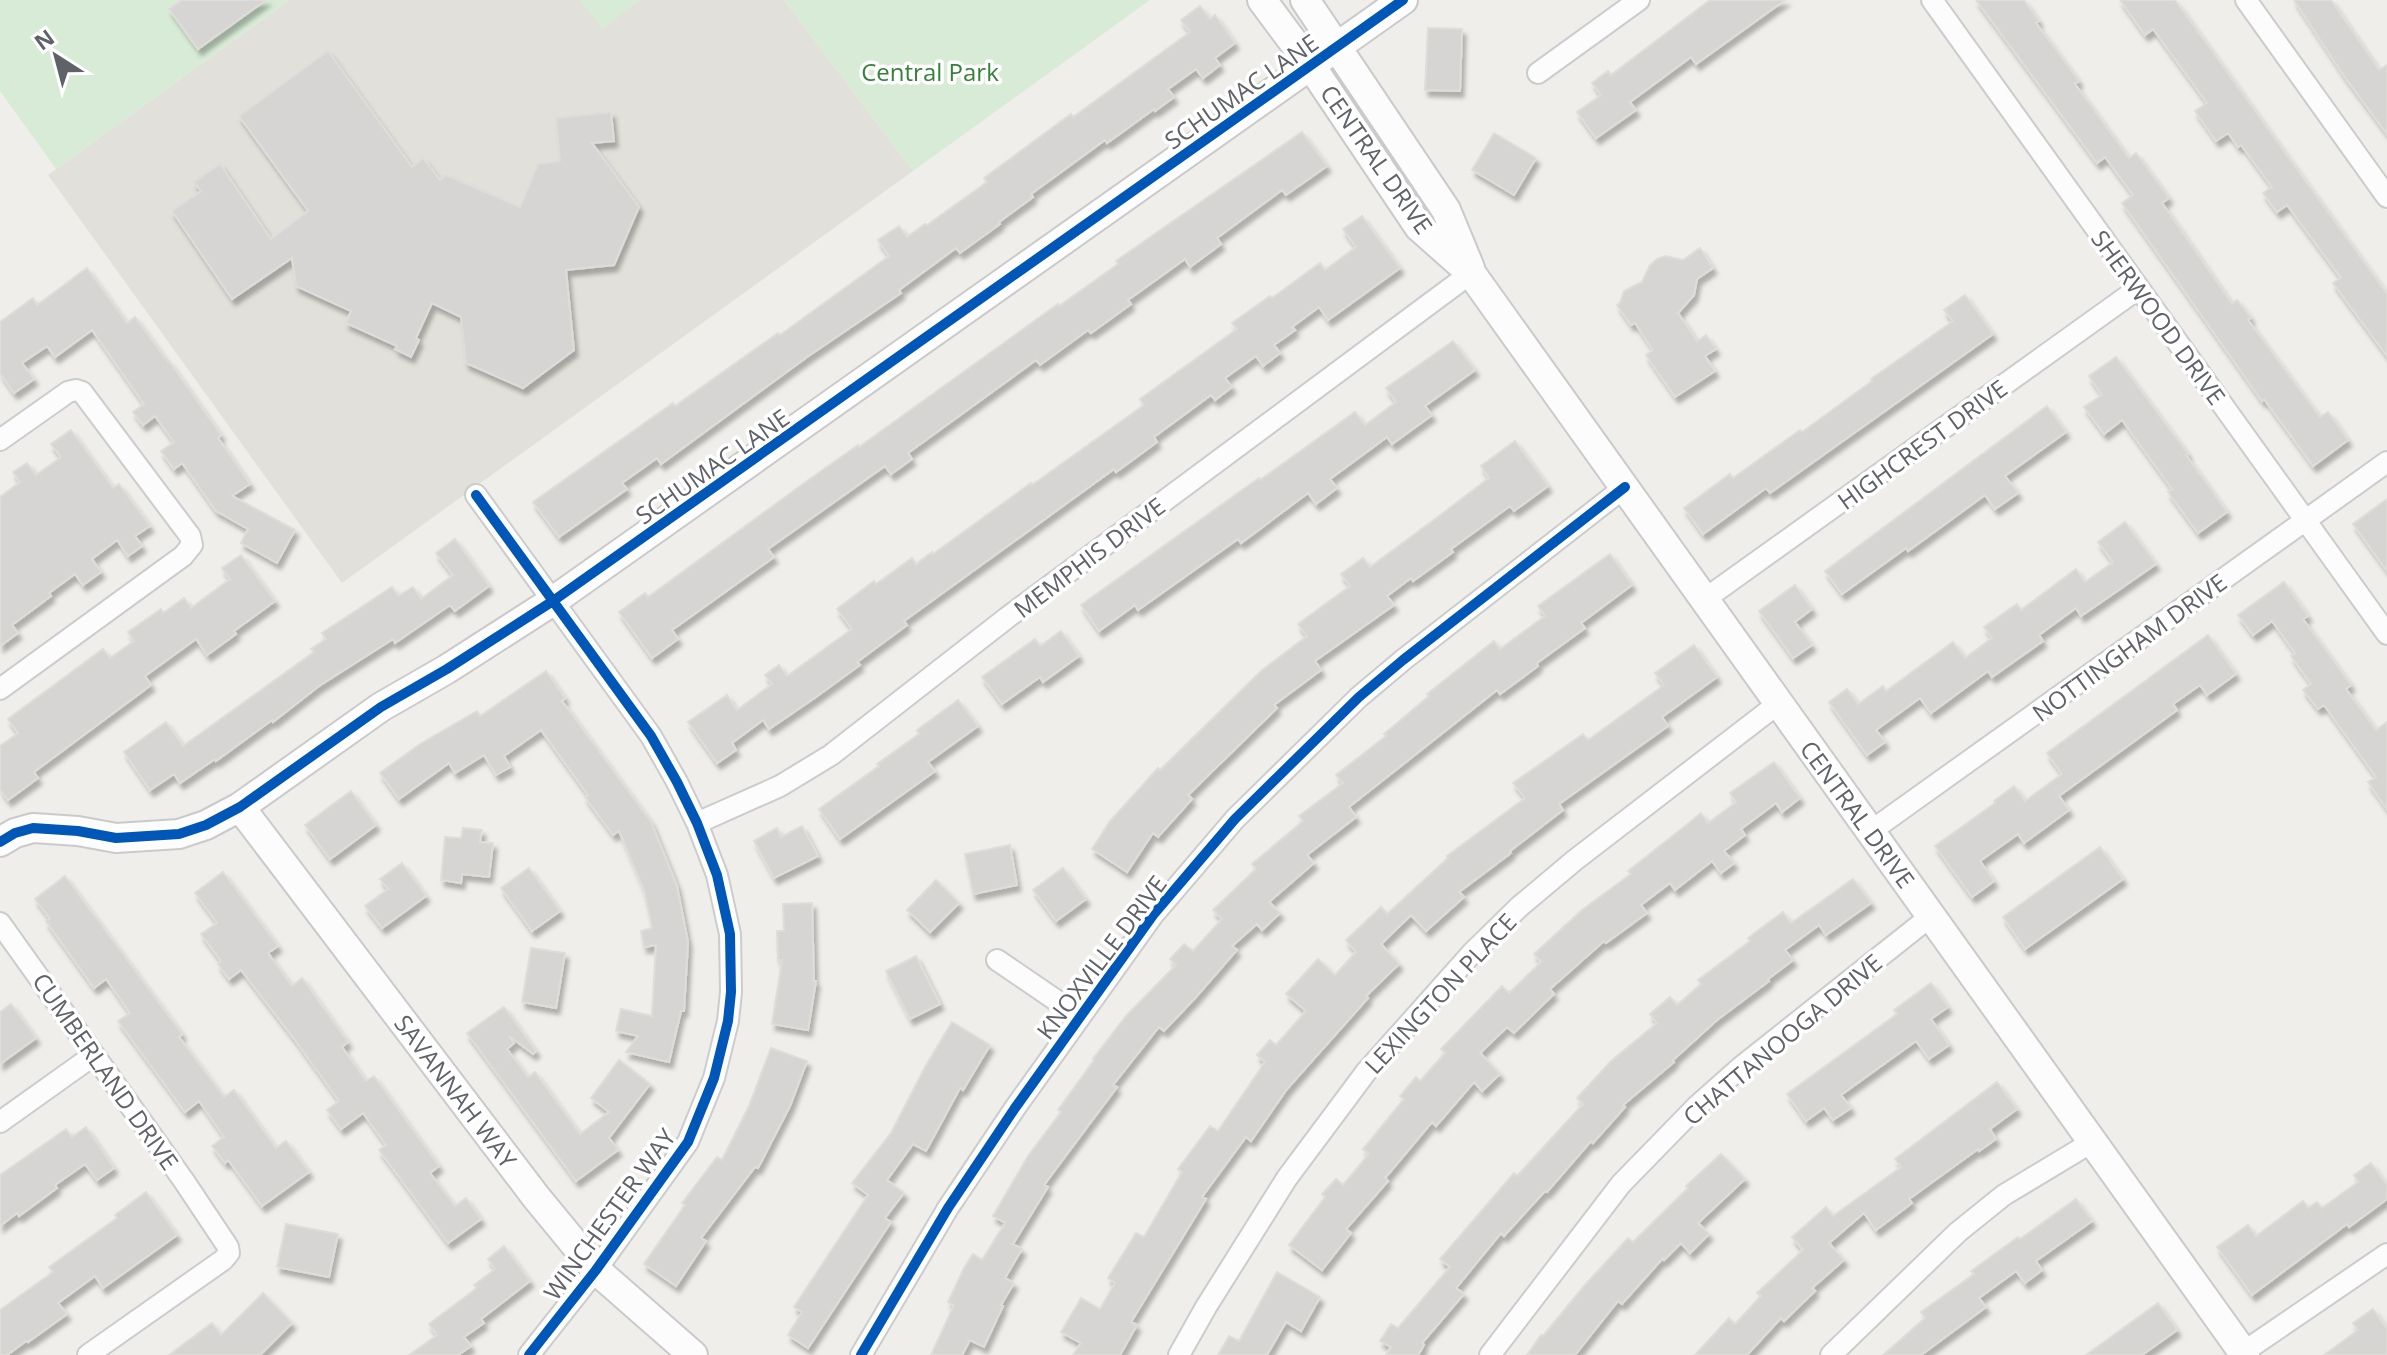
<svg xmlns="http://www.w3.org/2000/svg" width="2387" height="1355" font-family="'Open Sans',sans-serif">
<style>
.education{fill:#e2e0da}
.green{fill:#d8ebd6}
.building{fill:#d6d5d3;stroke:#deddd9;stroke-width:2;filter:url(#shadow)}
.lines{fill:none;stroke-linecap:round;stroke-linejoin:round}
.street-casing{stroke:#cbcccc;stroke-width:24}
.secondary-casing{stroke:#cacacb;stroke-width:32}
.street{stroke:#fdfcfc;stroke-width:20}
.secondary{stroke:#fdfcfc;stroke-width:28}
.cycleway-casing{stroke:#fff;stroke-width:15}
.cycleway{stroke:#0057b8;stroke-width:10}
.labels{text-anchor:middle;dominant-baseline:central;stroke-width:7;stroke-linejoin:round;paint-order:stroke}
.park-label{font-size:24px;fill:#348238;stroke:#fff}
.street-label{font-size:24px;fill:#5f6368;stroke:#fff}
</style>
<defs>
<filter id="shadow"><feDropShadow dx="3.5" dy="6" stdDeviation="2" flood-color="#0004"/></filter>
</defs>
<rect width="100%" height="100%" fill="#efeeea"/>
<path class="education" d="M290,0H784L913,171L342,583L48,175Z"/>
<path class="green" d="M0,0H290L56,169L0,91Z
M580,0H640L602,29Z
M784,0H1150L913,171Z"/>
<path class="building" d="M182,0H266L198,49L169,9Z
M1710,0H1785L1696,64L1691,57L1630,102L1636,110L1596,138L1577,112L1601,95L1592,83L1608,71L1611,75Z
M1976,0H2024L2039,21L2036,23L2079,81L2075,84L2129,158L2136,153L2169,198L2162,203L2232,304L2237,300L2251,318L2248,320L2308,401L2320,417L2328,412L2348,440L2313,466L2264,399L2262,401L2122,203L2133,195L2105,157L2097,163Z
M2120,0H2175L2387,294V356L2333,283L2341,278L2287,205L2277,212L2263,193L2272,187L2241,145L2238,147L2228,133L2216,141L2195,111L2207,103L2153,29L2145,35Z
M2294,0H2331L2379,70L2387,65V134L2344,76Z
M1200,6L1210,19L1215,15L1235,43L1215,58L1220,65L1203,78L1196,69L1168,89L1174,97L1155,111L1154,109L1107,143L1105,140L1031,194L1033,197L999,222L1000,224L960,253L956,248L899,290L901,293L807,357L661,464L657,458L622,483L627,489L559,537L533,502L673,403L675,406L778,333L780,335L889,256L878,240L899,226L907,237L925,224L927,225L987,182L984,178L1071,114L1073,117L1190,32L1181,20Z
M1428,28L1462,29L1460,91L1425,90Z
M328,51L412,167L423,158L440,180L446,175L520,207L538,164L560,161L556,118L611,112L614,141L592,143L639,207L614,265L566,270L574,350L523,388L466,363L461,317L432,303L416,338L419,340L411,357L395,349L397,346L346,323L351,311L296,286L292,258L232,299L172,211L201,191L194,182L220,164L271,239L308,211L239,116Z
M1302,132L1327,166L1286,195L1282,190L1217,238L1221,244L1190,267L1185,259L1128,300L1131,304L1091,333L1088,330L1040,365L1036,360L908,453L912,459L891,474L885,466L768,549L774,557L672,630L678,639L652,658L619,612L645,593L648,597L807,481L858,445L859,447L1058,304L1059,306L1118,264L1116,261L1156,233Z
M1494,133L1536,158L1514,195L1472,170Z
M1362,216L1400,268L1328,320L1319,307L1292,327L1295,330L1274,345L1280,353L1263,366L1256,356L1225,378L1232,387L1215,400L1211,395L1154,437L1157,442L1116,472L1114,469L904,621L907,625L857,662L860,665L816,697L769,729L763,720L732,743L736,750L717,763L688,722L727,695L737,710L772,684L765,675L779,665L787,676L852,629L837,609L874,581L876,584L912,558L916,564L932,552L933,554L1031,483L1032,485L1144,405L1140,399L1237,329L1232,323L1270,296L1272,298L1320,263L1325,270L1356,247L1343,229Z
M1700,248L1713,268L1697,279L1694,295L1678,313L1697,341L1706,335L1716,349L1705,356L1715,371L1675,397L1646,355L1653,350L1635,323L1631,325L1617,305L1620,303L1624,291L1642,282L1650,265L1657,259L1666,256L1683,260Z
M87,268L127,323L135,317L168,362L169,361L221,435L218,438L250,484L232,496L295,530L277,563L241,543L248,529L216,511L182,463L174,469L161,451L174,442L155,416L143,425L133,412L144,404L92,330L55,357L47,346L22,363L34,379L14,393L0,373V322L33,298L37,305Z
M1965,295L1993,334L1770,493L1766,488L1703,534L1684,508L1730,474L1733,478L1800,430L1802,432L1872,381L1871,379L1953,321L1944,310Z
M1453,341L1475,370L1425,406L1432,415L1392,444L1387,437L1330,479L1337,488L1316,504L1308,493L1241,543L1238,539L1138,610L1135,605L1099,631L1081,605L1259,478L1260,480L1355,412L1365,425L1396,402L1386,388Z
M2116,357L2188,454L2186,455L2227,512L2198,533L2168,492L2172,489L2122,420L2104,434L2084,407L2102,395L2089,376Z
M2047,406L2066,432L2005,476L2018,493L1995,509L1985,495L1908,551L1906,548L1842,594L1825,571Z
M71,430L113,488L119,484L150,526L135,536L142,546L128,556L117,540L92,559L101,572L83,585L75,574L49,593L51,596L12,625L18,633L0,646V497L20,482L13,472L27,463L36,475L61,457L51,444Z
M1515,441L1548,486L1514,511L1510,506L1451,549L1453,552L1413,581L1411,578L1387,596L1394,605L1315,661L1321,670L1274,705L1277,708L1188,795L1192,799L1158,837L1153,833L1127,872L1092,849L1110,821L1158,768L1160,770L1261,671L1307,636L1298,624L1350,586L1341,574L1363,558L1370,567L1439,516L1489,478L1481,466Z
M2387,499V571L2353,524Z
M2125,522L2156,564L2081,616L2076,608L2039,635L2043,641L1992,677L1988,671L1931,713L1920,698L1876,730L1885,742L1867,755L1829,702L1847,689L1858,704L1883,686L1886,691L1953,642L1965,658L1992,638L1984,627L2017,604L2021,610L2076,569L2085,582L2113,562L2098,542Z
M455,539L489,586L455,611L450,605L395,643L393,639L319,686L273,722L272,720L216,761L215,759L180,783L174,774L150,790L124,752L166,722L183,746L314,652L311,649L326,639L322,633L392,587L398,596L413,587L421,599L453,575L436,553Z
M1610,554L1632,585L1581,623L1585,628L1537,663L1538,666L1500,694L1497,690L1349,807L1356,817L1307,855L1314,863L1269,902L1280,913L1262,930L1257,924L1232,946L1237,950L1196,997L1164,1031L1159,1027L1113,1085L1117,1087L1044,1185L1048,1187L1013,1244L1022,1249L1005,1278L1014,1283L1001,1305L1003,1306L984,1347L970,1340L962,1355H931L954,1305L948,1302L964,1268L973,1254L982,1260L1005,1223L993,1216L1028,1156L1061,1112L1058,1110L1094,1060L1093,1059L1126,1016L1176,965L1170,959L1184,944L1193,951L1222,919L1213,910L1256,869L1252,864L1303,821L1299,816L1343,783L1336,775L1386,736L1384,734L1429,696L1427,694L1494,641L1500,649L1545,616L1538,606Z
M241,555L275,601L234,631L236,634L207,655L196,639L145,676L151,685L34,772L38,778L8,800L0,789V746L18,733L8,719L103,649L110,658L134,641L128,632L161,609L163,613L184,598L191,608L230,579L222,568Z
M2284,582L2308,616L2303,619L2351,685L2346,689L2376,730L2387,722V809L2368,782L2376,777L2324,705L2318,709L2303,690L2311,684L2291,656L2295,653L2272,621L2253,635L2238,615Z
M1795,585L1812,609L1795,622L1812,645L1793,658L1759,611Z
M1061,631L1079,656L1043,682L1040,677L1002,704L982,677L1035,639L1040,646Z
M2208,635L2236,674L2207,695L2200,685L2173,704L2177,710L2059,796L2069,810L2024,843L2018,834L1980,861L1994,881L1972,897L1935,846L1995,803L1994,801L2014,786L2025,801L2062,774L2047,753Z
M1694,645L1717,677L1662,717L1668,726L1559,804L1563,810L1510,851L1511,853L1459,892L1464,897L1426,931L1411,915L1381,944L1399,964L1366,996L1368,998L1287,1089L1251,1141L1246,1137L1202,1197L1206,1199L1131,1322L1137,1325L1120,1355H1073L1081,1343L1061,1332L1081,1298L1100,1309L1115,1283L1108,1278L1136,1233L1144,1237L1182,1172L1178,1169L1210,1126L1218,1131L1265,1062L1257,1055L1270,1040L1276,1045L1306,1011L1286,994L1318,959L1335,975L1356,952L1346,940L1381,907L1387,914L1448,858L1447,856L1525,798L1513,783L1583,734L1588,740L1664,685L1655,673Z
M546,671L565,698L562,701L651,822L677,886L688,942L684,1011H681L669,1062L626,1052L638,1036L616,1031L621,1009L652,1016L656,945L644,947L641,931L652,928L644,890L619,831L613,835L585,797L588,795L541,730L504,756L510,767L496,775L484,755L455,773L449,763L399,799L380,773L420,744L477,711L480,716Z
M958,700L978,726L928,762L935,771L840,839L819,809L879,766L877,764L919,734L917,730Z
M1774,762L1800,798L1782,812L1776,803L1741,829L1745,835L1724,851L1734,863L1721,873L1712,861L1675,890L1670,883L1641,905L1647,913L1606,943L1604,941L1550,989L1554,994L1514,1033L1507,1027L1480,1053L1500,1074L1482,1091L1474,1082L1436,1126L1432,1122L1385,1178L1388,1181L1346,1229L1351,1233L1322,1270L1289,1245L1325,1197L1322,1194L1336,1179L1343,1185L1369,1154L1363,1149L1404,1099L1400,1096L1416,1077L1420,1081L1445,1053L1441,1049L1502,986L1509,993L1541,962L1534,954L1582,910L1631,874L1628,871L1685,826L1701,813L1708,823L1736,802L1730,793Z
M351,791L376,825L330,859L305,825Z
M802,826L818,856L774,878L754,841L777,828L781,837Z
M463,828L482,830L480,842L493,843L489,877L462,874L461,883L441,880L445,837L461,838Z
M1010,845L1017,885L973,894L965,854Z
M2100,847L2123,879L2025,949L2003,917Z
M402,863L426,896L382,928L365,906L388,889L380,879Z
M529,868L560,911L532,931L501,888Z
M1063,868L1086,899L1056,921L1033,890Z
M223,872L278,946L268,953L292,986L302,978L348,1042L342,1047L366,1081L374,1076L439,1166L430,1173L455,1206L466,1198L481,1219L448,1243L379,1150L386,1145L363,1113L341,1129L327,1110L339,1101L295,1040L241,970L229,979L218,964L221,961L201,934L217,923L195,893Z
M65,876L182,1034L179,1037L224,1097L234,1090L276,1148L286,1141L309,1172L262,1206L228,1160L225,1163L212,1146L224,1137L199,1101L185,1112L118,1021L130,1013L106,979L94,988L46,921L50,919L35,899Z
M1853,879L1871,903L1826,935L1819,925L1785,950L1793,960L1768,979L1769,981L1717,1020L1673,1060L1674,1062L1623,1105L1625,1107L1593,1143L1591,1141L1547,1192L1545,1191L1504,1236L1501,1233L1456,1288L1464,1294L1422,1343L1424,1345L1418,1355H1386L1391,1347L1380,1341L1391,1324L1398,1328L1450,1267L1440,1259L1514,1173L1517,1176L1583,1104L1577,1098L1611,1061L1657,1023L1650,1014L1670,997L1677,1005L1701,984L1698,980L1750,941L1748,938L1783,912L1791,923Z
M936,880L959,903L930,932L907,910Z
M812,903L814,981H816L808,1030L772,1024L782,960H778L777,931H784L783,904Z
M531,948L565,953L556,1008L522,1002Z
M916,956L940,1004L910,1019L886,971Z
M1931,983L1948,1007L1931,1019L1949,1045L1929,1059L1916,1041L1841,1095L1851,1108L1833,1120L1824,1108L1806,1121L1787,1094L1897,1014L1894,1010Z
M11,1004L36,1038L0,1064V1012Z
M504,1007L536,1051L533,1054L509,1036L514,1043L507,1049L528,1077L535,1072L580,1134L609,1112L591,1098L619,1060L650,1084L609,1138L618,1150L576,1181L467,1033Z
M952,1022L990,1045L963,1090L960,1088L926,1151L913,1144L887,1180L904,1193L885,1218L891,1222L808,1348L788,1335L802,1312L794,1307L868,1195L852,1183L891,1133L925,1067Z
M771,1048L807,1061L790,1106L758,1168L755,1167L701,1238L706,1241L676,1286L644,1264L685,1205L682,1203L717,1157L722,1160L749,1106Z
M1997,1082L2017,1109L1990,1129L1996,1139L1979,1151L1978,1149L1909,1199L1912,1203L1876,1230L1864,1213L1829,1243L1844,1260L1812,1288L1815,1291L1784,1321L1781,1318L1747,1355H1695L1729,1318L1735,1324L1761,1296L1757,1293L1803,1250L1792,1237L1826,1207L1833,1216L1901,1167L1895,1159Z
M86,1127L114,1168L97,1180L85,1164L55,1185L57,1188L19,1216L17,1213L0,1226V1175L66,1129L72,1137Z
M1721,1154L1745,1179L1698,1223L1709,1234L1690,1253L1681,1243L1664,1260L1663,1258L1622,1304L1618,1301L1575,1355H1527L1541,1335L1543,1336L1584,1286L1628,1238L1633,1242L1688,1188L1686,1186Z
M2371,1163L2387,1185V1199L2349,1227L2347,1224L2252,1295L2217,1247L2248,1225L2256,1236L2303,1201L2308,1208L2317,1202L2322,1208L2358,1182L2354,1175Z
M146,1192L177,1235L103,1288L95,1276L58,1303L67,1314L28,1342L26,1341L7,1355H0V1310L53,1272L49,1267L117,1218L115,1215Z
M2076,1199L2092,1221L2036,1261L2042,1270L2025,1283L2016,1271L1979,1298L1986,1307L1921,1355H1883L1925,1318L1921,1312L1974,1274L1971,1271L2018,1237L2020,1239Z
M286,1224L338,1234L329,1277L277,1267Z
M504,1246L530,1281L481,1319L484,1323L464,1337L471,1346L458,1355H409L437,1335L429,1324L477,1288L474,1285L495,1269L488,1259Z
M1277,1272L1320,1297L1301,1331L1286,1322L1267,1355H1218L1229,1336L1239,1341Z
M263,1293L292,1323L260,1355H169L212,1323L221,1335Z
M2158,1303L2177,1330L2142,1355H2086Z
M2373,1309L2387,1329V1355H2324L2358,1330L2353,1323Z"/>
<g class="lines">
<defs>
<path id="street" d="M1932,0L2387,634
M2246,0L2387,197
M1538,73L1639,0
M0,440L68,392L76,390L82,392L190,536L192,545L183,556L0,689
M476,495L651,736L677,782L697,823L717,875L730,934L731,992L728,1021L714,1078L688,1142L596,1270L529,1355
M1705,599L2139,288
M697,823L780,786L831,755L1008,617L1471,273
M1871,831L2387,462
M0,923L184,1181L228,1247L229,1253L223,1260L88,1355
M997,960L1079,1016
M0,1122L94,1055
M861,1355L948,1208L1015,1108L1153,915L1235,819L1359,697L1403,660L1625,487
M1179,1355L1206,1307L1287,1178L1366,1072L1473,952L1519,907L1575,860L1779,703
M1490,1355L1621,1184L1697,1106L1741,1067L1931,916
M1831,1355L1958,1232L2004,1195L2092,1142
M2239,1355L2387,1254"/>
<path id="secondary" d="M1262,0L1311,66L1419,227L1471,273L2245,1355
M1305,0L1446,210L1470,268
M240,807L536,1197L596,1270L693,1355
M0,842L15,833L33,828L78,831L116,838L179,834L206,825L240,807L381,707L447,669L553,601L1403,0"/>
</defs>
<use href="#street" class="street-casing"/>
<use href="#secondary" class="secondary-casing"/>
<use href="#street" class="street"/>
<use href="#secondary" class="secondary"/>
<defs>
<path id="cycleway" d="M476,495L651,736L677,782L697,823L717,875L730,934L731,992L728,1021L714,1078L688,1142L596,1270L529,1355
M0,842L15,833L33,828L78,831L116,838L179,834L206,825L240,807L381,707L447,669L553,601L1403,0
M861,1355L948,1208L1015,1108L1153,915L1235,819L1359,697L1403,660L1625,487"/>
</defs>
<use href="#cycleway" class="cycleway-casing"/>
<use href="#cycleway" class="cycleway"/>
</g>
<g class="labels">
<g class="park-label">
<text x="930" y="71">Central Park</text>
</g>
<g class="street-label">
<text transform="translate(1241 91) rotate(-35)">SCHUMAC LANE</text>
<text transform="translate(1377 159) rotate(55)">CENTRAL DRIVE</text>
<text transform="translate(2159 317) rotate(54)">SHERWOOD DRIVE</text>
<text transform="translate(1922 444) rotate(-36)">HIGHCREST DRIVE</text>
<text transform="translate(712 466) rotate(-35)">SCHUMAC LANE</text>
<text transform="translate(1089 557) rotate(-37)">MEMPHIS DRIVE</text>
<text transform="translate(2129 647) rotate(-36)">NOTTINGHAM DRIVE</text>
<text transform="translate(1858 814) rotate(54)">CENTRAL DRIVE</text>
<text transform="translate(1101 957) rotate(-53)">KNOXVILLE DRIVE</text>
<text transform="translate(1440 993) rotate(-47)">LEXINGTON PLACE</text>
<text transform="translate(1782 1039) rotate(-40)">CHATTANOOGA DRIVE</text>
<text transform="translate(106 1071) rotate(55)">CUMBERLAND DRIVE</text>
<text transform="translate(456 1091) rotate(53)">SAVANNAH WAY</text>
<text transform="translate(609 1214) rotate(-54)">WINCHESTER WAY</text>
</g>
</g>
<g transform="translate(56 56) rotate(324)" stroke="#ffffff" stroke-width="6" paint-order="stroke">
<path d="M0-6L14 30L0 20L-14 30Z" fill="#5f6368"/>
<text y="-12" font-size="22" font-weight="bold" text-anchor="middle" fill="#5f6368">N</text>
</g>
</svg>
